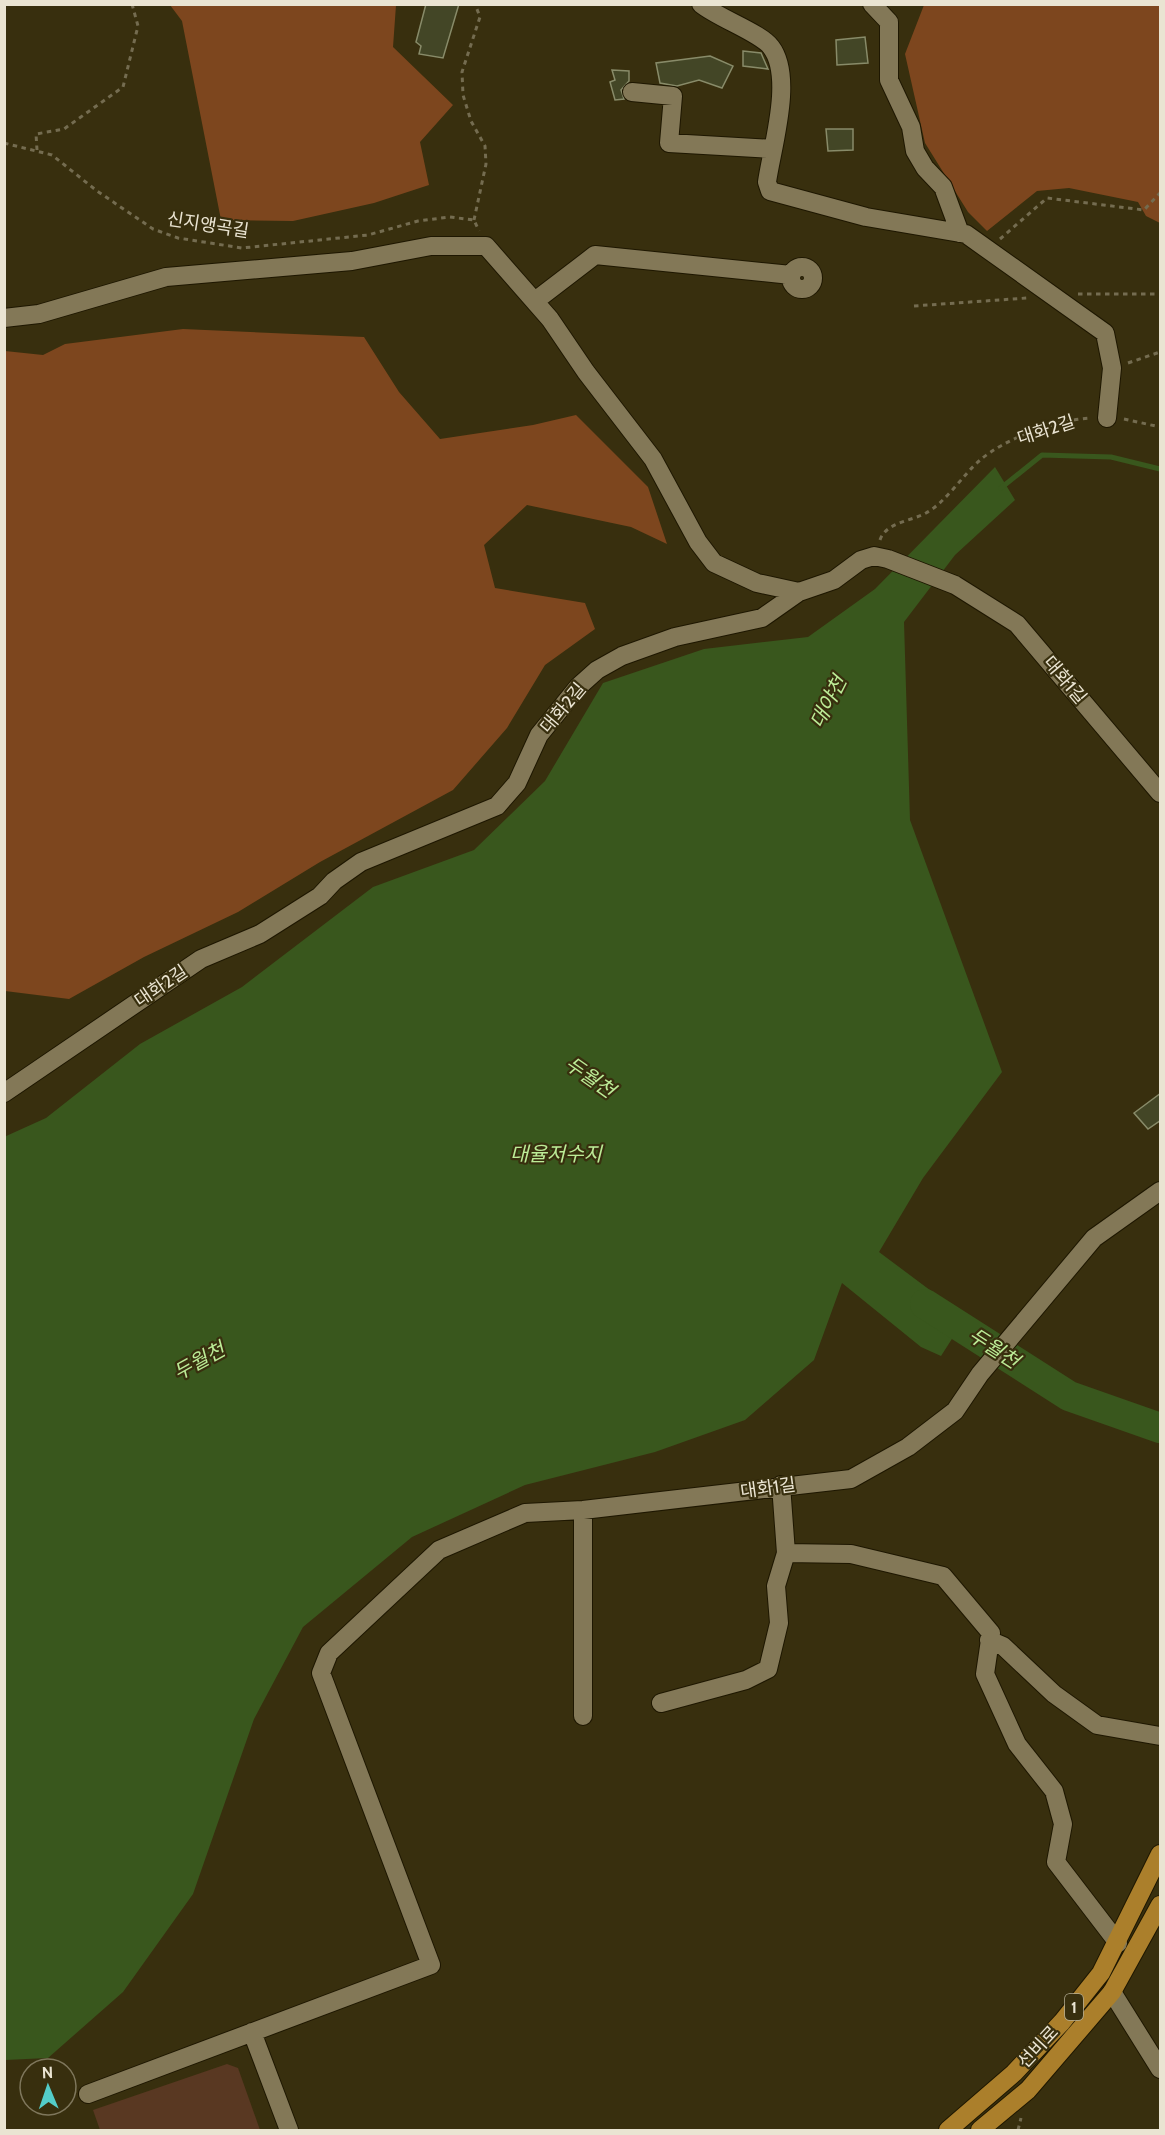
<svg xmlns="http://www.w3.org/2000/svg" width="1165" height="2135" font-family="Cabin,'Noto Sans KR',sans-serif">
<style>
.green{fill:#593822}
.forest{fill:#7d461e}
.water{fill:#39571d}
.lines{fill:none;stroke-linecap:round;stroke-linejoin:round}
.stream{stroke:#39571d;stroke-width:5}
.river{stroke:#39571d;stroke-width:30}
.building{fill:#434626;stroke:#888b69;stroke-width:1.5}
.minor-casing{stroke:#1e1701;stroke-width:20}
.major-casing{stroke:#1e1701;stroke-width:20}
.path{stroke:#746c50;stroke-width:3;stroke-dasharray:4.5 4.5;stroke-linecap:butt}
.minor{stroke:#837857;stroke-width:18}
.major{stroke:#ab7f2b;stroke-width:18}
.labels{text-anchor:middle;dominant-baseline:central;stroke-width:4.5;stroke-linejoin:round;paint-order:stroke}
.shield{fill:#382f0e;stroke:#b5ae97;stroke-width:1.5}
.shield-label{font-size:16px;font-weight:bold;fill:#eae4d2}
.street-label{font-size:18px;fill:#eae4d2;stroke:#382f0e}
.water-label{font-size:20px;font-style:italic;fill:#bcec97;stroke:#382f0e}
</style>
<rect width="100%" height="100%" fill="#382f0e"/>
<path class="green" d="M227,2064L238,2068L260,2130H100L93,2110Z"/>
<path class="forest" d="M170,5H396L393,47L453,105L420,142L429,185L374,203L293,221L221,220L182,21Z
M924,5H1160V223L1146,216L1138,202L1069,188L1037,191L987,231L968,212L925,143L905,54Z
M183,329L364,337L399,392L440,439L533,425L576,415L648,487L667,544L631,527L527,505L484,545L495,588L585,603L595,629L545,665L507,728L453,790L320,862L238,912L144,957L69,999L5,991V351L43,355L65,344Z"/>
<path class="water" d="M995,467L1015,500L955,555L904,622L910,820L1002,1072L923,1178L879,1252L966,1317L941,1356L921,1347L842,1283L814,1360L745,1420L655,1452L525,1485L412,1537L303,1627L254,1719L193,1894L123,1992L48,2058L5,2060L4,1137L46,1118L140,1044L242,987L373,887L474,850L545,781L603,683L704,649L808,637L875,589Z"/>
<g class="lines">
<path class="stream" d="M1001,488L1042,455L1111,457L1160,469"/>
<path class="river" d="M925,1304L1069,1396L1160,1428"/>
</g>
<path class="building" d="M426,4H459L443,58L419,54L421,46L416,42Z
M865,37L868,63L837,65L836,40Z
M743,51L761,53L768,69L743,66Z
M710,56L733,66L722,88L699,80L677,86L660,83L656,63Z
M612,70L629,71V81L621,90L624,99L615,100L610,82L615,80Z
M826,129H853V150L828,151Z
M1161,1093V1120L1148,1129L1134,1113Z"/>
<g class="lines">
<defs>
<path id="minor" d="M701,4C718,18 761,33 771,47C794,77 772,147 767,182L770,191L866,217L966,234L1105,333L1112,368L1107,418
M872,4L889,22V80L911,127L915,151L925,168L943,187L960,233
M632,92L673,96L669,143L773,149
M791 278a11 11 0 1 1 22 0a11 11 0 1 1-22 0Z
M535,301L595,255L791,275
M4,318L39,314L166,277L352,261L431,246H486L550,319L586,372L653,459L698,542L714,563L757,583L799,592
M4,1093L201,959L260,934L320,896L334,881L361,862L497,806L517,783L539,735L578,687L597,670L622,656L675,637L762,618L799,592L834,580L861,560L874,556L888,559L955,585L1017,624L1160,793
M786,1553L851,1554L943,1576L991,1633L985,1674L1017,1744L1054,1791L1063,1824L1056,1862L1118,1943
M989,1640L1003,1646L1054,1694L1097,1725L1160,1736
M661,1703L746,1680L768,1669L779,1623L776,1586L786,1553L781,1485
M583,1716V1510
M1112,1992L1160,2069
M252,2032L289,2130
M88,2094L431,1965L321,1673L329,1653L439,1550L525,1513L583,1510L851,1479L908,1447L955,1411L980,1374L1094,1238L1160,1191"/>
<path id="major" d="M948,2130L1014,2073L1062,2022L1101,1973L1160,1854
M980,2130L1028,2090L1112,1992L1160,1905"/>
</defs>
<use href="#minor" class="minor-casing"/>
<use href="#major" class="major-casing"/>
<path class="path" d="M4,143L52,155L97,191L153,229L178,238L242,248L368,235L418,221L450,217L474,220L479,231
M37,150L36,134L64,129L123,87L138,26L132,4
M474,220L486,164L485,146L471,121L463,95L462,72L480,17L475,4
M1000,239L1047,198L1144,210L1160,193
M1078,294H1160
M914,306L1027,298
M1128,363L1160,352
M1124,419L1160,427
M880,540C886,522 912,521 926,513C945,503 963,475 979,461C1005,438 1056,420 1091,418
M1018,2130L1021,2118"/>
<use href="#minor" class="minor"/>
<use href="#major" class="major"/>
</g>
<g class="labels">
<rect class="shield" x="1065" y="1994" width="18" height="26" rx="4.5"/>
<g class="shield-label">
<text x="1074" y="2007">1</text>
</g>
<g class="street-label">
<text transform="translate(208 225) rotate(9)">신지앵곡길</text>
<text transform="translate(1046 430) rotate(-18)">대화2길</text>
<text transform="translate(1065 680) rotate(50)">대화1길</text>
<text transform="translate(563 708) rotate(-50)">대화2길</text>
<text transform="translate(161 986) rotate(-34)">대화2길</text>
<text transform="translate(768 1488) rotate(-8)">대화1길</text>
<text transform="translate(1038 2047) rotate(-47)">선비로</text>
</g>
<g class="water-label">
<text transform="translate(828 702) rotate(-63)">대야천</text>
<text transform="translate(590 1077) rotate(35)">두월천</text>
<text x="556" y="1154">대율저수지</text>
<text transform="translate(994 1348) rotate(33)">두월천</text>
<text transform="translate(199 1361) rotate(-29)">두월천</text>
</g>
</g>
<rect width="1165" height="2135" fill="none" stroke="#eae4d2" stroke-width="12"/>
<g transform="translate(48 2087) rotate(358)"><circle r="28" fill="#382f0e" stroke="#7f775c" stroke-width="1.5"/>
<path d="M0-4.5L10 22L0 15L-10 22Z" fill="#53cdc9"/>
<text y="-9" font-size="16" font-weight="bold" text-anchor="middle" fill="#eae4d2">N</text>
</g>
</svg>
